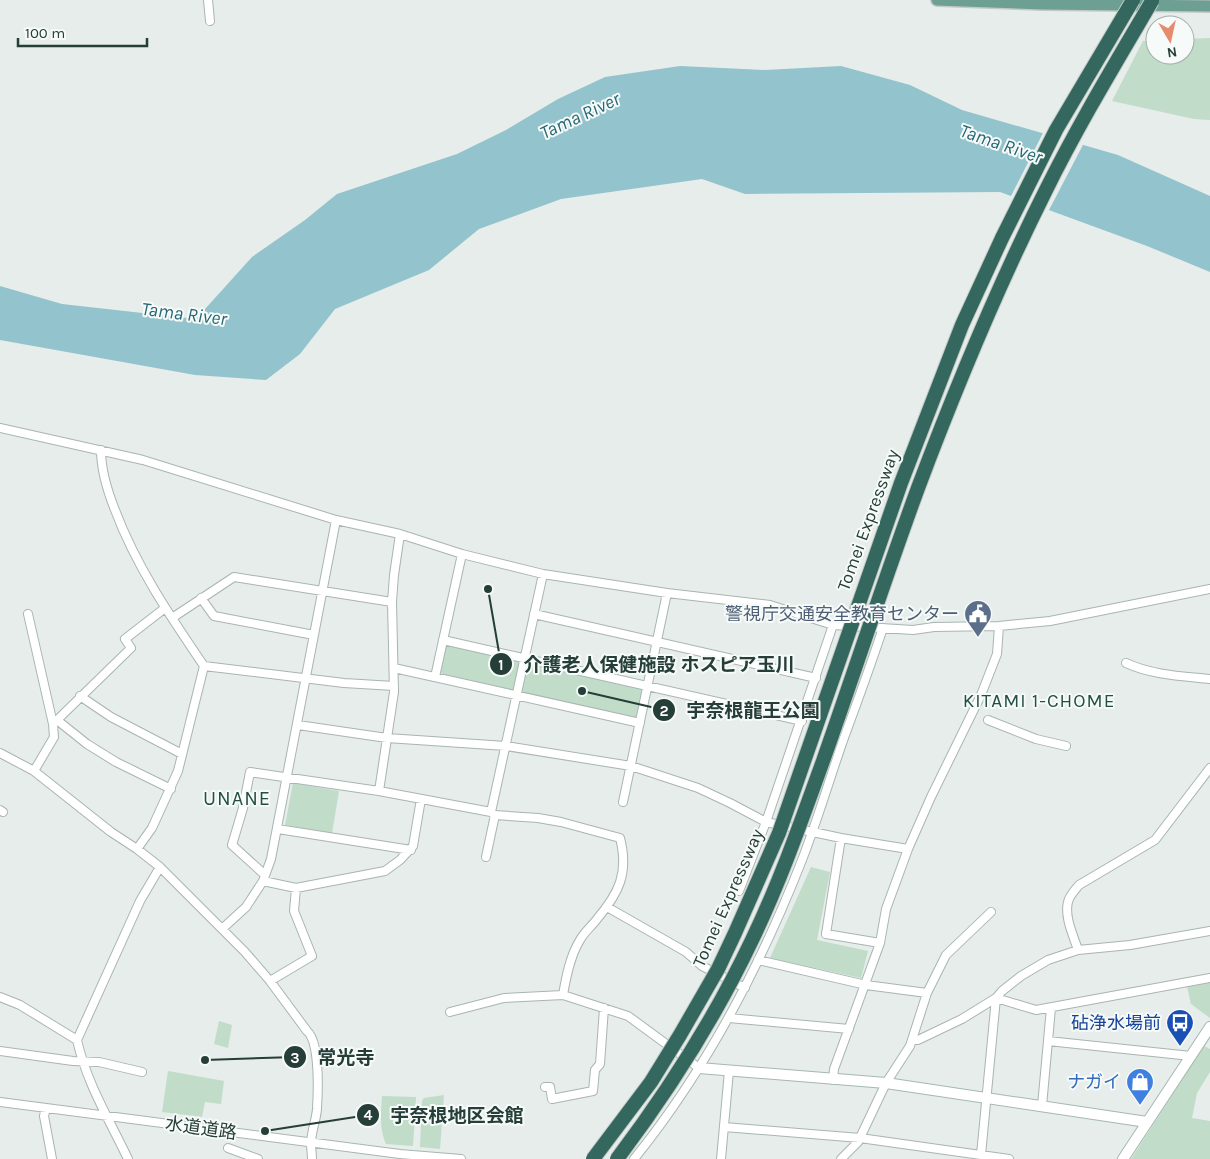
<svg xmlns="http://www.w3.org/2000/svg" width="1210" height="1159" font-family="Karla,'Noto Sans JP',sans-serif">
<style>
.green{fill:#c1dcc9}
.water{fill:#93c3cd}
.pier{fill:#e6edea}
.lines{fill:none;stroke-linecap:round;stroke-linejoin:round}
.street-casing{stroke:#a9b5b1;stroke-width:10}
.secondary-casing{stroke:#a5b8b2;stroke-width:12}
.primary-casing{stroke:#c2c9c7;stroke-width:14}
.street{stroke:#fff;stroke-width:8}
.secondary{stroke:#fff;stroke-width:10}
.primary{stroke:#6e9f93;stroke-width:11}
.highway-bridge-casing{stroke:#c2c9c7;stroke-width:16;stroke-linecap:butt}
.highway-bridge{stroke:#34685e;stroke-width:14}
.labels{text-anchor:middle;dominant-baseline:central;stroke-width:4;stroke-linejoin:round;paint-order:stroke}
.street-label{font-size:18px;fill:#263e38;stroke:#f6faf8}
.service-label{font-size:18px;fill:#4e5e75;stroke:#f6faf8;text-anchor:end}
.transit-label{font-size:18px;fill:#164399;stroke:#f6faf8;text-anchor:end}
.shop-label{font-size:18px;fill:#366cbe;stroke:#f6faf8;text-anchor:end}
.water-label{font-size:19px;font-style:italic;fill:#256775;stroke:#f6faf8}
.neighbourhood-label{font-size:19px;letter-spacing:1px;fill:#244f44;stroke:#f6faf8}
.quarter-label{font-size:20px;letter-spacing:1px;fill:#244f44;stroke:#f6faf8}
.leader{fill:none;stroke:#263e38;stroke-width:2}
.callout-dot{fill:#263e38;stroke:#f6faf8;stroke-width:2}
.mark-label{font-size:15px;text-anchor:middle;font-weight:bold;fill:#fff}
.callout-label{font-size:19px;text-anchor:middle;font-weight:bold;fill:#263e38;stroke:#f6faf8;stroke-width:4;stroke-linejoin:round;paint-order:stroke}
</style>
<rect width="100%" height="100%" fill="#e6edea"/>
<path class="green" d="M1210,38V120L1194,119L1112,101L1143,41H1155V55H1185V39Z
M450,644L517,659L520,664L515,689L510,691L443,675L440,671L445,646Z
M531,662L641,688C644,695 641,713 634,719L524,694L522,690L527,665Z
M293,783L339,791L332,833L285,825Z
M811,867L830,872L817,940L868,951L861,978L770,958Z
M1210,979V1018L1191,1004L1186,982Z
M219,1021L232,1025L228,1048L214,1044Z
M1204,1046L1210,1049V1072L1197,1093L1192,1118L1210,1121V1159H1131Z
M168,1071L224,1081L221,1104L205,1102L202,1117L162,1112Z
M444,1095L440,1149L420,1147L422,1101L424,1098Z
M382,1096L416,1097L413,1146L386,1144C379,1128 381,1113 382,1096Z"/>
<path class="water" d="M680,66L765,70L841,66L910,85L962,110L1118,155L1210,196V272L1147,246L1000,192L745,194L702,179L561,199L479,229L429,270L335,309L300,354L266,380L195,375L0,340V286L62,304L196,319L252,257L305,220L337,194L457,154L506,130L558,99L605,77Z"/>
<path class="pier" d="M1044,131L1084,143L1048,212L1010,198Z"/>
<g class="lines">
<defs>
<path id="street" d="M208,0L210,21
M0,428L143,460L336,520L400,534L462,554L543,574L667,593L770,605L833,625L913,630L934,627L999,626L1050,621L1210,589
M101,450C101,471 107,490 115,510C136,566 170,616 204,666L344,683L394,686
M201,598L214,616L314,635
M28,614L53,724L54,737L34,771
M534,614L816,678
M172,618L234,577L392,602
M443,640L802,721
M1126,663C1152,675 1181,676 1210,679
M394,668L640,723
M435,677L462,554
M80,696L111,717L182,754
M57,720L87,744L116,762L171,789
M988,720L1036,739L1066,746
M53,724L131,648L125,639L165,608
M298,725L387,738L506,746L631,766L698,788L730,803L766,822L841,838L908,849
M0,753L34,771L111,832L137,849L160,867L245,952L270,981L307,1031C320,1042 318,1092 317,1109C316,1121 311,1132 311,1144C311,1149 312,1154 312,1159
M379,791L394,692L392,602L394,575L400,534
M623,802L667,593
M0,810L3,812
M491,812L543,574
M495,815L538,818L561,822L620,838C629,873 619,893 597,919C592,926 584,932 580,940C570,956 566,977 563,995
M278,829L411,850
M841,838L826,934L880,943
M137,849L152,828L178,771L204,666
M265,875L232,845L243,808L250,772L379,791L491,812L495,815L486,857
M263,881L296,888L385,871L400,860L413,846L421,799
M739,891L766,822L833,625
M607,907L686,952L702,966L745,988
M222,929L246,907L263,881L271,859L336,520
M1078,950C1074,937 1064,917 1068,902C1069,896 1075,890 1079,885L1155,840L1210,768
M758,960L866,985L927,993
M270,981L312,956L294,911L296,888
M0,997L20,1005L77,1040C87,1084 109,1119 128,1159
M450,1012L504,998L563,995L628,1016L699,1068
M729,1018L849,1029
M77,1040L140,901L160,867
M912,1040H918L962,1019L996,998L1002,991L1021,976L1048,960L1078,950L1130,945L1210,931
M1048,1041L1191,1056
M0,1051L73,1061L99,1062L142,1072
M833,1080L834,1069L880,943L886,909L908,849L931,797L981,695L997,654L999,626
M545,1087H550L552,1099L593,1091L595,1070L600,1064L604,1008
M0,1102L400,1154L461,1159
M1042,1106L1051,1008
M46,1108L44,1116L52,1159
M724,1127L860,1138L1009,1159
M228,1148L258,1159
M981,1155L996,998L1036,1010L1210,978
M634,1159C706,1070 760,967 802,860C818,819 830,777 845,735C858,700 871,664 883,628
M721,1159L729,1071
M841,1159L858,1142L886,1083L910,1046L927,993L946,955L991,912"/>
<path id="secondary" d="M699,1068L886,1083L1147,1122
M1123,1159L1210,1027"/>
<path id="primary" d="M937,0L1042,4L1210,6"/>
</defs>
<use href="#street" class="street-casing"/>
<use href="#secondary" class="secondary-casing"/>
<use href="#primary" class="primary-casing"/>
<use href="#street" class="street"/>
<use href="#secondary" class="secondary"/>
<use href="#primary" class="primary"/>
<defs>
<path id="highway-bridge" d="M593,1159L651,1082L680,1035L718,969L735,933L779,833L901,483L962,325L1002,238L1056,130L1133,0
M617,1159C669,1090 715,1018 752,940C780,882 801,822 823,761C855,670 885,578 918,488C956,387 997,288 1045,192C1077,127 1115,64 1152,1"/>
</defs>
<use href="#highway-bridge" class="highway-bridge-casing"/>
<use href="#highway-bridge" class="highway-bridge"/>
</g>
<defs>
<symbol id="civic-pin" viewBox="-11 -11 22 30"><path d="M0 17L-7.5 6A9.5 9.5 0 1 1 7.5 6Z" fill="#5c6f8a" stroke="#f6faf8"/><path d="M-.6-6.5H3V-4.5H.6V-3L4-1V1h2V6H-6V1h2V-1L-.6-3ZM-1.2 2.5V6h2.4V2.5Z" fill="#fff"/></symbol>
<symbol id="bus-pin" viewBox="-11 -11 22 30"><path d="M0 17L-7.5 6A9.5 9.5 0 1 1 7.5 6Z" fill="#1a4fb4" stroke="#f6faf8"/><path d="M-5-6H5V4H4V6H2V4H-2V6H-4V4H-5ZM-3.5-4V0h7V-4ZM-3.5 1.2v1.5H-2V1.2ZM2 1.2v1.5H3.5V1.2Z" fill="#fff"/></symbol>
<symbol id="shop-pin" viewBox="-11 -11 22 30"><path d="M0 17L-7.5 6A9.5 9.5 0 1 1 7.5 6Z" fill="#3f7fe0" stroke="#f6faf8"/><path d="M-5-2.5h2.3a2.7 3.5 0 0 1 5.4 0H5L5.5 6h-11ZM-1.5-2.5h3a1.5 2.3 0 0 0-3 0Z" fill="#fff"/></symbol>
</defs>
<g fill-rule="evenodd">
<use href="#civic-pin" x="962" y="598" width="32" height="43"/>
<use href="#bus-pin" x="1164" y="1007" width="32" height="43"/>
<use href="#shop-pin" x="1124" y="1066" width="32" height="43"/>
</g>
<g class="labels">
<g class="street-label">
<text transform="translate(868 520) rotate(-70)">Tomei Expressway</text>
<text transform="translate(728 898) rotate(-66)">Tomei Expressway</text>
<text transform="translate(201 1128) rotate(8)">水道道路</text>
</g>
<g class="service-label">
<text x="959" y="614">警視庁交通安全教育センター</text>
</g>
<g class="transit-label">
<text x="1161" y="1023">砧浄水場前</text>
</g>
<g class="shop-label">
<text x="1121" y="1082">ナガイ</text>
</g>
<g class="water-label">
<text transform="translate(580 116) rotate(-25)">Tama River</text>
<text transform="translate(1001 144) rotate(19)">Tama River</text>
<text transform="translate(184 314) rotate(7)">Tama River</text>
</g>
<g class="neighbourhood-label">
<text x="1039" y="701">KITAMI 1-CHOME</text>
</g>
<g class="quarter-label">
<text x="237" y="798">UNANE</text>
</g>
</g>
<path class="leader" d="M488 589L501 664M582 691L664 710M205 1060L295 1057M265 1131L368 1115"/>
<g class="callout-dot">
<circle cx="488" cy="589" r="5"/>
<circle cx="582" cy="691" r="5"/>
<circle cx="205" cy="1060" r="5"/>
<circle cx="265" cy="1131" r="5"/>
<circle cx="501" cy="664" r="12"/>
<circle cx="664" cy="710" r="12"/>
<circle cx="295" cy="1057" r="12"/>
<circle cx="368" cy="1115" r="12"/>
</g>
<g class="mark-label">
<text x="501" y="670">1</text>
<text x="664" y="716">2</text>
<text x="295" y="1063">3</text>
<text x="368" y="1120">4</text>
</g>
<g class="callout-label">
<text x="659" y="671">介護老人保健施設 ホスピア玉川</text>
<text x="753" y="717">宇奈根龍王公園</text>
<text x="346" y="1064">常光寺</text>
<text x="457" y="1122">宇奈根地区会館</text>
</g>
<g transform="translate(1170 40) rotate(171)"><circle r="24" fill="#f6faf8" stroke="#a3afab"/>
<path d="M0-4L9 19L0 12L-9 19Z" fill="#e68b6c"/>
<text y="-8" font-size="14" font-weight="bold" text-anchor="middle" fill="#263e38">N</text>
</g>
<path d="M18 38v8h129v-8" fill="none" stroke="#263e38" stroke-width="2.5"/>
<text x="25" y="38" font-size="15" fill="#263e38" stroke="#f6faf8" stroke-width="4" paint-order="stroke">100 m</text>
</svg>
